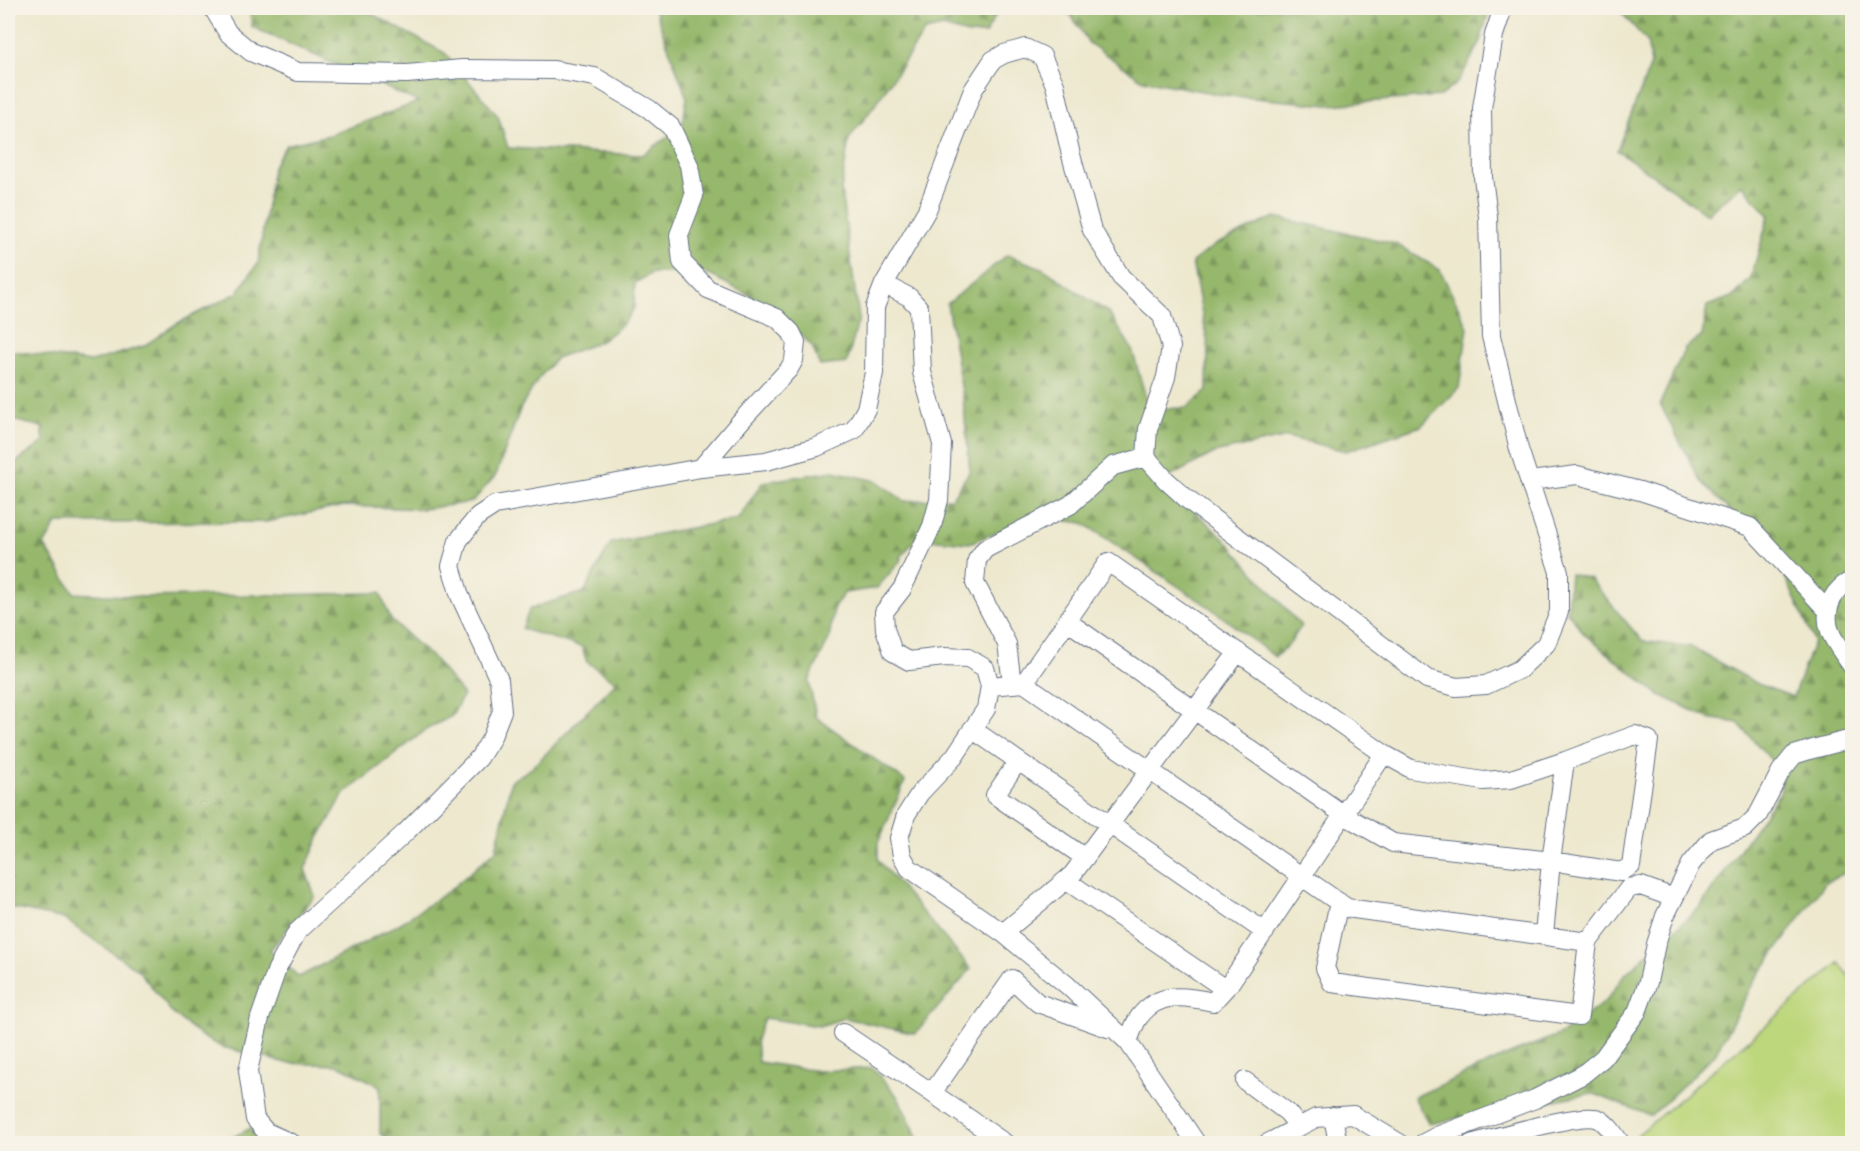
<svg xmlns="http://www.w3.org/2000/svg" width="1860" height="1151" font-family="Mynerve,sans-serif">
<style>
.forest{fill:url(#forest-firs);stroke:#587465;stroke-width:1.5}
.park{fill:#bdd77c;stroke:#6c836d;stroke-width:1.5}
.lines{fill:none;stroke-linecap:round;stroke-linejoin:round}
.street-casing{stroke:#647085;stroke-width:20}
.street{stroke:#fff;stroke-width:18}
</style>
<defs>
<pattern id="forest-firs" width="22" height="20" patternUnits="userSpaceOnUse" patternTransform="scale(1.5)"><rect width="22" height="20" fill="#96b86c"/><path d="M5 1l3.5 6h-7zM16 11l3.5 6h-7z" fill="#7a965c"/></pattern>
</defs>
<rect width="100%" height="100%" fill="#f7f3e8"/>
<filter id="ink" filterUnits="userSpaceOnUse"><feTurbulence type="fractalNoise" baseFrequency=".0167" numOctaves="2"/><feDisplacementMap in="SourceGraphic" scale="12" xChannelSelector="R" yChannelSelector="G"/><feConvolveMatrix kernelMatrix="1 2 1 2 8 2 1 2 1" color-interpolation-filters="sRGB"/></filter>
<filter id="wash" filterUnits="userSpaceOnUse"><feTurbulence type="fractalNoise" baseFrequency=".008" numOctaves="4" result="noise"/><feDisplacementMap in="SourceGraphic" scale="24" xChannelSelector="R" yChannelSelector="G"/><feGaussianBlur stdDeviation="1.35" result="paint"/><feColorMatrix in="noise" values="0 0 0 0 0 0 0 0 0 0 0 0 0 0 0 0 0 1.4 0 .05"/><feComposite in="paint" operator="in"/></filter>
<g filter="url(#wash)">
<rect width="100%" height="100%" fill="#ede8ce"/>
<path class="forest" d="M249,8H361L445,53L498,116L508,148L642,155L682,127L687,98L654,8H994L996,15L985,34H968L943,27L925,31L877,102L849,139L841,191L859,318L847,363L820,366L812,346L774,308L706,273H652L635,283L634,308L622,325L601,341L556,358L539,378L521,407L496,475L472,502L423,509L344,506L266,522L57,523L44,545L74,593L143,597L380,593L391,620L435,660L463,695L452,716L427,729L344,794L319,838L305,869L315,896L270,950L299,977L399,924L450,890L496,850L511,781L532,768L616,682L587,662L582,647L522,629L530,608L584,592L611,543L738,519L763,482L834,471L877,481L904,501L952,498L970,471L963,397L947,304L1007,255L1042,268L1109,313L1132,349L1149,409L1186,408L1207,391L1208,344L1192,262L1217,244L1275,217L1396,244L1440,270L1468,327L1459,388L1421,426L1346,451L1287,437L1214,453L1162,481L1224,538L1301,626L1291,642L1275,657L1212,609L1083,523L1054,519L1031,520L969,543L916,538L901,557L902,559L877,588L844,593L834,607L829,639L809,681L816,717L905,781L878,843V860L971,969L915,1034L845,1018L819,1026L764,1018L756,1039L758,1062L818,1071L873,1068L897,1096L921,1143H394L380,1134V1086L338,1065L287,1063L222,1047L204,1038L173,1014L139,971L64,919L8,907V468L44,442L42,427L8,419V350L91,362L144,346L176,324L237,293L258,263L273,166L286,145L330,135L418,102L252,27Z
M1066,8H1490L1479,45L1458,82L1440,96L1329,105L1223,95L1143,80L1089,43Z
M1617,8H1852V869L1825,883L1755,980L1715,1054L1651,1116L1592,1093L1429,1124L1414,1097L1510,1054L1563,1033L1607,1000L1624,975L1700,907L1781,791V771L1738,723L1708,718L1658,694L1584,634L1567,611L1570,574L1590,579L1642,641L1673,645L1689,646L1758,684L1793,697L1814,641L1778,561L1700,480L1660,404L1685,348L1702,336L1707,306L1734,296L1751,278L1769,215L1742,185L1707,214L1617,150L1651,64L1647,41Z
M263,1122L294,1144H219Z"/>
<path class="park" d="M1839,963L1852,979V1143L1627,1144Z"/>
</g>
<g filter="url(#ink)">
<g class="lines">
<defs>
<path id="street" d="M213,8L228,33L251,52L298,72L407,74L462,69L554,70L595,77L649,109L671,127L689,165L694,196L679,235L682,262L708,289L777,318L791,332L796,342L794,360L789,369L740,422L701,468
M884,284L909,297L919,308L922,372L942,444L939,500L932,526L902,589L884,612L885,629L893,652L909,661L944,657L968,658L985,668L990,686L986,709L954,757L920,793L906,815L899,838L902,856L909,868L1003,933L1067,985L1128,1042L1197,1144
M1530,481L1577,475L1640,491L1750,527L1827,610
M1852,581C1844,583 1836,591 1832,599C1819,627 1837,644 1852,666
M1067,621L1344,815L1393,843L1551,861L1621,872L1631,866L1649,740L1635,735L1565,761L1511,779L1483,781L1411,769L1384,754
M1024,683L1108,562L1384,754L1230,983L1213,1002C1186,996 1159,991 1140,1016C1134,1023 1131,1034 1128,1042
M1012,684L1007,644L975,583L977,560L985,549L1070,505L1113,466L1146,457
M990,686L1024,683L1347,908L1588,942L1629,888L1641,886L1674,898
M972,729L1265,932
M1018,761L995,795L1085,858
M1067,881L1225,989
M1339,902L1325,968L1332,983L1579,1016L1588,942
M1003,933L1072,875L1238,652
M1544,935L1551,861L1565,761
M843,1033L932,1093L1012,979L1038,1003L1108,1028
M1245,1081L1287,1112L1299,1127
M932,1093L1006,1144
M1333,1116L1338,1144
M293,1144L266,1132L255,1119L248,1071L260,1018L277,969L297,932L406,832L479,758L491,739L502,711L499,680L460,596L451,566L458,541L478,516L495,505L701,468L766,461L817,447L854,430L866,409L874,373L875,307L884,284L927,210L973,90L993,60L1004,54L1025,48L1042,56L1055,85L1071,155L1092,230L1121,277L1162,316L1171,347L1166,377L1148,429L1146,457L1166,480L1188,500L1427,679L1456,687L1486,685L1520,669L1546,644L1559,612V572L1519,449L1491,336L1488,217L1483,177L1482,108L1494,35L1503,8
M1266,1144L1316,1118L1353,1115L1401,1144
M1422,1144L1437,1136L1535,1099L1582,1075L1603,1058L1637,1012L1648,982L1656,944L1665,916L1691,864L1711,840L1745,828L1758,815L1781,771L1794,755L1813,749L1852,739
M1471,1144C1494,1138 1583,1111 1599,1119C1608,1124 1615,1135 1621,1144"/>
</defs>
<use href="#street" class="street-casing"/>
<use href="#street" class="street"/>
</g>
</g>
<rect width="1860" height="1151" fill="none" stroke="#f7f3e8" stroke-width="30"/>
</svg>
